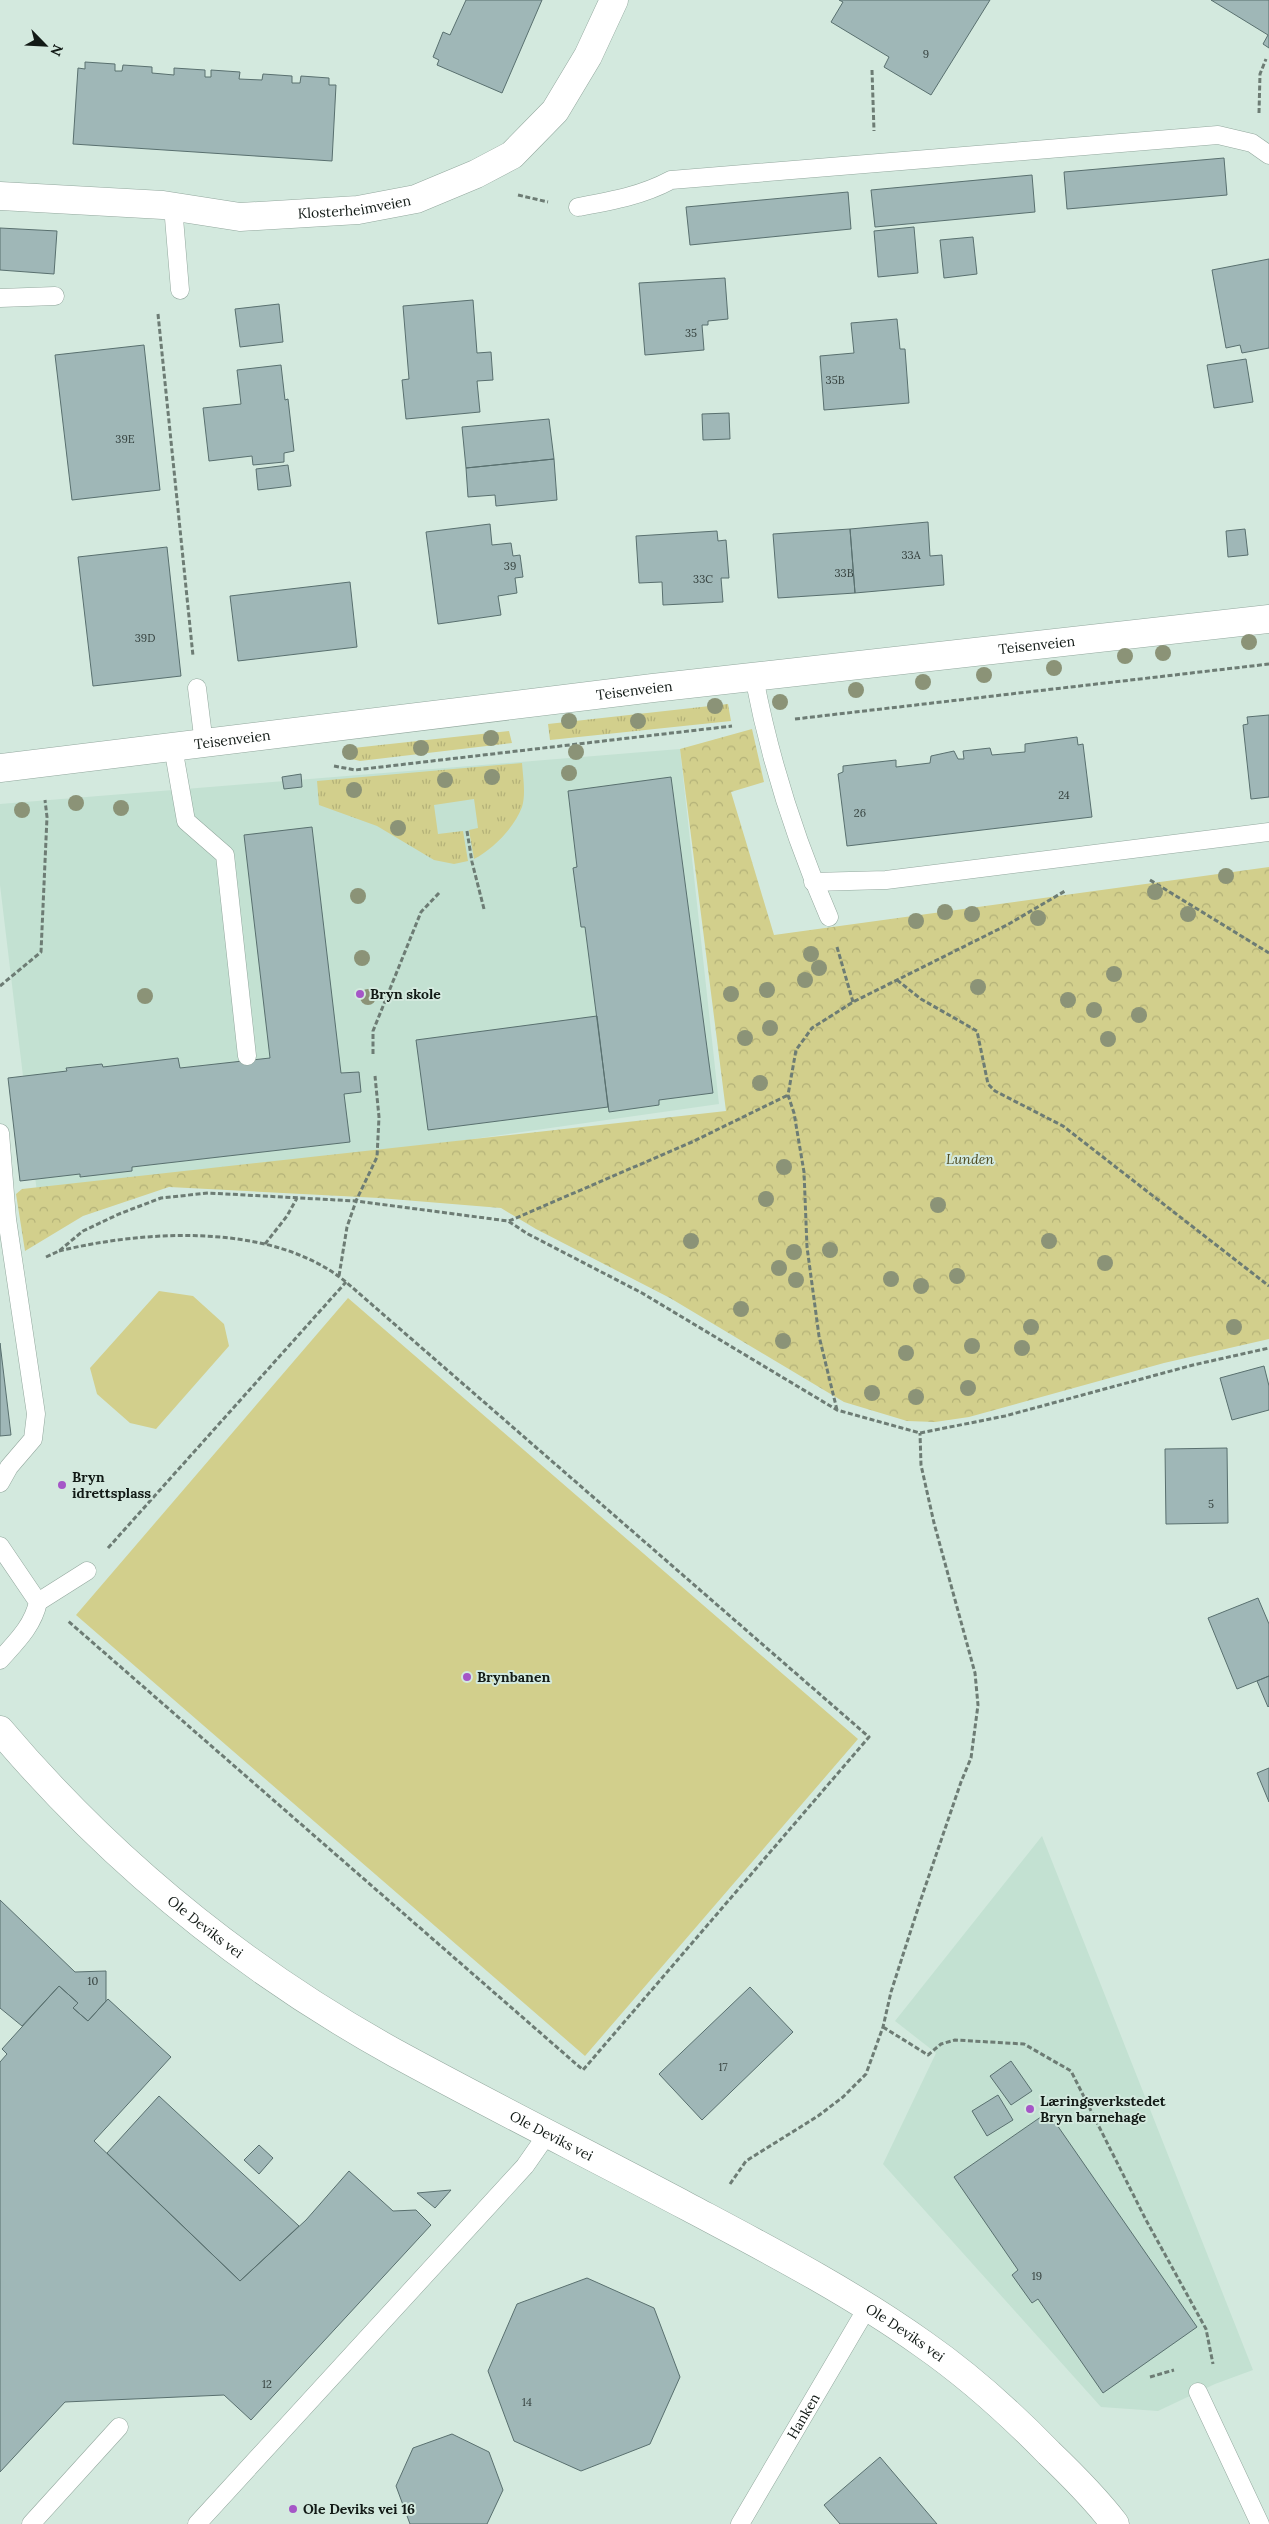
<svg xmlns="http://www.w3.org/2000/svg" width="1269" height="2524" font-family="Lora,serif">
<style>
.built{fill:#c3e1d2}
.grass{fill:url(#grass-tufts)}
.forest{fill:url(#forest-crowns)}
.garden{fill:#d2cf8c}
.building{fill:#9fb7b7;stroke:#59706f}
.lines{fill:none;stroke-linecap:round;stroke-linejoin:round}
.lane-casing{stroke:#93a89e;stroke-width:19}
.street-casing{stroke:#93a89e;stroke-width:29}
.secondary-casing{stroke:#93a89e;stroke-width:29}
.path{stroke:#6d7c74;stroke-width:3;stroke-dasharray:5 2.5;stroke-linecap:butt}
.lane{stroke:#fff;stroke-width:18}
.street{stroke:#fff;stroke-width:28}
.secondary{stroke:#fff;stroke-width:28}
.tree{fill:#8b9377}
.poi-dot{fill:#a556c7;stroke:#d3e9de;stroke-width:2}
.labels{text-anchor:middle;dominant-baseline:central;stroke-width:4;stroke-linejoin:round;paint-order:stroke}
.number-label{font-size:11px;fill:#35413e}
.street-label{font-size:14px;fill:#121a16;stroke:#d3e9de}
.poi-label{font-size:14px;font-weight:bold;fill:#121a16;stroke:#d3e9de;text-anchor:start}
.park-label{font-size:14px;font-style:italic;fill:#504d22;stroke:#d3e9de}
</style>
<defs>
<pattern id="grass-tufts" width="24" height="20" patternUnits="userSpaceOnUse" patternTransform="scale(1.25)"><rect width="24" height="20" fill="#d2cf8c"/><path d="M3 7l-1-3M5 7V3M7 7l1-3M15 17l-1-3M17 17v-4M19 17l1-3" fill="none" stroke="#b3b178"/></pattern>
<pattern id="forest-crowns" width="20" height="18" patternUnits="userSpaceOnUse" patternTransform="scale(1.25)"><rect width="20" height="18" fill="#d2cf8c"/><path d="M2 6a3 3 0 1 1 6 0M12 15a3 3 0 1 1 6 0" fill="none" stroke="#b3b178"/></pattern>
</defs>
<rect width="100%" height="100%" fill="#d3e9de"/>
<path class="built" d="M680,749L719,1104L38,1201L0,885V804Z
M1042,1836L1253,2370L1215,2384L1158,2411L1101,2407L883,2164L936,2053L895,2021Z"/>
<path class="grass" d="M728,704L731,721L550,740L548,724Z
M509,731L512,743L360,761L344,757V749Z
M522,763C523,777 526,794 522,807C514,828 493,849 474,859L469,830L478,828L474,799L434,805L438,834L463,831L468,861L454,864L434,860L377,826L319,805L317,781Z"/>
<path class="forest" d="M752,729L764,782L731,792L774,935L1269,867V1339L1164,1363L969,1417L935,1422L907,1421L844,1402L670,1298L536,1229L501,1208L379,1198L169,1187L83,1216L25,1251L16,1194L22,1189L726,1111L680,749Z"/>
<path class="garden" d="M159,1291L193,1296L224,1324L229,1346L156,1429L130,1423L97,1394L90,1368Z
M348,1298L858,1739L585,2056L76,1615Z"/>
<path class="building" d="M466,0H542L502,93L437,65L439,60L433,57L443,32L450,35Z
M839,0H990L931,95L884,67L889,57L831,22L843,2Z
M1211,0H1269V48L1263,44L1268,35Z
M85,62L115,64V71H122L123,65L152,67V73L174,75V68L205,70V77H211V70L240,72L239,79L262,80L263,74L292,76V83H300L301,76L329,78V85H336L332,161L73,144L78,68L85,69Z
M1224,158L1227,195L1067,209L1064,172Z
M1032,175L1035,212L875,227L871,190Z
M848,192L851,229L690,245L686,207Z
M914,227L918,273L878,277L874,231Z
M0,228L57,231L54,274L0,270Z
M973,237L977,274L944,278L940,240Z
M1269,259V348L1242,353L1240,345L1226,348L1212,270Z
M725,278L728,319L708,321V325H702L704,350L645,355L639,283Z
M473,300L477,353L491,352L493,380L477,381L480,412L406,419L402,380L409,379L403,306Z
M279,304L283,342L240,347L235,309Z
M897,319L900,349H905L909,403L824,410L820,356L854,353L851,323Z
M144,345L160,490L72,500L55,355Z
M1246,359L1253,402L1214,408L1207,365Z
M281,365L285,400L288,399L294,451L284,453V462L253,465L252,456L209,461L203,408L241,404L237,370Z
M729,413L730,439L703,440L702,414Z
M549,419L554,459L466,468L462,427Z
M554,459L557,500L496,506L495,495L468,497L466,468Z
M288,465L291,486L258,490L256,469Z
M928,522L930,556L942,555L944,585L855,593L850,529Z
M490,524L492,545L511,543L513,556L520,555L523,577L515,578L517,593L498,596L501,615L438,624L426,532Z
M850,529L855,593L778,598L773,534Z
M1245,529L1248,555L1228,557L1226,531Z
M717,531L718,541L726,540L729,578H721L723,602L663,605L662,582L639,583L636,536Z
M167,547L181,676L93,686L78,557Z
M350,582L357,647L238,661L230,596Z
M1269,715V797L1251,799L1243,725L1248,724L1247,717Z
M1077,737L1078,745L1083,744L1092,817L847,846L838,774L843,772V766L896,760V767L930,763L931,756L954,751L958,759H964L963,751L990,748L992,755L1025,752V744Z
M301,774L302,787L284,789L282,777Z
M671,777L713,1093L659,1100V1105L609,1112L585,927H581L573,868L577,867L568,791Z
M312,827L341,1073L359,1072L361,1092L344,1094L350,1142L132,1167V1171L80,1177V1174L20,1181L8,1078L67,1071L66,1068L102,1064L103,1067L178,1058L180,1068L270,1058L244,835Z
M597,1016L608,1107L428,1130L416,1040Z
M0,1343L11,1435L0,1436Z
M1264,1366L1269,1386V1410L1232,1420L1220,1378Z
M1227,1448L1228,1523L1166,1524L1165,1449Z
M1258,1598L1269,1624V1676L1237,1689L1208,1618Z
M1269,1676V1706L1268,1707L1257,1681Z
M1269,1768V1802L1257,1773Z
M0,1900L75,1972L106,1971V2001L88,2021L73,2008L78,2003L59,1986L22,2026L0,2008Z
M59,1986L78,2003L73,2008L88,2021L108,1999L171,2057L94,2141L240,2281L306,2220L349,2171L393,2211L416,2210L431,2225L251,2420L224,2395L65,2402L0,2472V2062L7,2054L2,2049Z
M750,1987L793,2032L702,2120L659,2074Z
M1011,2061L1032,2091L1011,2105L990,2076Z
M998,2095L1013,2120L987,2136L972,2111Z
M159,2096L299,2226L240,2281L107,2153Z
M1048,2112L1197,2327L1103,2393L1038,2299L1032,2303L1012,2275L1018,2270L954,2177Z
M259,2145L273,2158L259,2174L244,2160Z
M451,2190L435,2208L417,2193Z
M587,2278L654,2308L680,2377L650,2444L581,2471L514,2441L488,2371L517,2304Z
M452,2434L489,2452L503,2490L487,2524H410L396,2486L413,2448Z
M880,2457L937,2524H840L824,2505Z"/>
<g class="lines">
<defs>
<g id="lane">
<path d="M173,206L180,290"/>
<path d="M578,207C611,201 641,196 671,180L1218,135L1252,143L1269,155"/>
<path d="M0,298L55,296"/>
<path d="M754,677C770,761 795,839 829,917"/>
<path d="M197,688L204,744"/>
<path d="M173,747L186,821L225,855L247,1056"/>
<path d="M813,882L886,880L1269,832"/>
<path d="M0,1133L7,1219L36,1414L33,1439L9,1467L0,1483"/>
<path d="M0,1546L38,1602C33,1626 16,1642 0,1660"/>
<path d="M38,1602L87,1571"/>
<path d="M1198,2392L1260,2524"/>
<path d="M31,2524L119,2427"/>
<path d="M197,2524L525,2166L548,2133"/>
<path id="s1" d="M740,2524L867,2308"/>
</g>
<g id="street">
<path id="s2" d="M0,196L163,205L240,217L358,210L416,199L476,174L512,155L555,111L588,56L614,0"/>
<path id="s3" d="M0,768L653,688L1269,619"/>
</g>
<g id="secondary">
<path id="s4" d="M0,1730C111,1861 245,1970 395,2053C492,2106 592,2156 690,2208C769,2250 850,2292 923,2344C969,2376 1010,2413 1049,2453C1072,2475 1095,2498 1115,2524"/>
</g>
</defs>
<use href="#lane" class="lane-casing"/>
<use href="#street" class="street-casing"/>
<use href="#secondary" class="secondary-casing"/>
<path class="path" d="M872,70L874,131
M1259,113L1260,74L1266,59
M518,195L548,202
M158,314L193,656
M795,719L1269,664
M334,766L355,770L732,726
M467,831L472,862L484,909
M1150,880L1269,953
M837,947L853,1002
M897,980L921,999L977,1031L988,1084L995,1091L1063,1126L1269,1286
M0,986L41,952L47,817L45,800
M373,1054V1031L421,912L440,892
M509,1221L692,1142L788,1095
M265,1244L287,1216L297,1198
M59,1251C145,1230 273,1222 346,1282L869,1737L583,2070L68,1621
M46,1257L59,1251L83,1231L119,1214L161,1198L208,1193L356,1201L508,1221L528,1234L642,1293L837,1410L920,1433L1005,1416L1193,1365L1269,1348
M339,1276L347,1227L356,1201L377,1157L379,1117L375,1076
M837,1410L819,1336L807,1247L804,1172L794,1113L788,1095L796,1050L812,1028L853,1002L1007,925L1065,891
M108,1548L346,1282
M883,2027L928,2055L941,2044L955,2040L1024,2044L1071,2071L1146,2220L1206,2329L1213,2364
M730,2184L746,2161L818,2116L843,2097L866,2074L883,2027L891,1992L921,1899L961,1782L971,1758L978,1705L975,1673L934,1523L921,1465L920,1433
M1150,2377L1174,2370"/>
<use href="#lane" class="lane"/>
<use href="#street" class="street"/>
<use href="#secondary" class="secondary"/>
</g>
<g class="tree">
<circle cx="1249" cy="642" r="8"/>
<circle cx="1163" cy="653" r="8"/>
<circle cx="1125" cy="656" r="8"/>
<circle cx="1054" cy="668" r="8"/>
<circle cx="984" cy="675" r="8"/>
<circle cx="923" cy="682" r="8"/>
<circle cx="856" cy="690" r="8"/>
<circle cx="780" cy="702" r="8"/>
<circle cx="715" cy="706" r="8"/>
<circle cx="569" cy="721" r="8"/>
<circle cx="638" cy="721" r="8"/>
<circle cx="491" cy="738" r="8"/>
<circle cx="421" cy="748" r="8"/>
<circle cx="350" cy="752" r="8"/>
<circle cx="576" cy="752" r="8"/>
<circle cx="569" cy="773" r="8"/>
<circle cx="492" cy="777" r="8"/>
<circle cx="445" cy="780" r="8"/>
<circle cx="354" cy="790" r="8"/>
<circle cx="76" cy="803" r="8"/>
<circle cx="121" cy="808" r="8"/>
<circle cx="22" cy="810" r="8"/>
<circle cx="398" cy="828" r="8"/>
<circle cx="1226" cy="876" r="8"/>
<circle cx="1155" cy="892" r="8"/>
<circle cx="358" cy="896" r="8"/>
<circle cx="945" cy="912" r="8"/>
<circle cx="972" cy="914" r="8"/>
<circle cx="1188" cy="914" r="8"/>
<circle cx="1038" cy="918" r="8"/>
<circle cx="916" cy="921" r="8"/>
<circle cx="811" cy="954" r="8"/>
<circle cx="362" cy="958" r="8"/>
<circle cx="819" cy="968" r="8"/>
<circle cx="1114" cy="974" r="8"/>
<circle cx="805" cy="980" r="8"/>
<circle cx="978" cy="987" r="8"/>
<circle cx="767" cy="990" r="8"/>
<circle cx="731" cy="994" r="8"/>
<circle cx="145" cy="996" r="8"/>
<circle cx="368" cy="997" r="8"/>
<circle cx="1068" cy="1000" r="8"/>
<circle cx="1094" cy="1010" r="8"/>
<circle cx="1139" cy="1015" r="8"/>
<circle cx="770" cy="1028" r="8"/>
<circle cx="745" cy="1038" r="8"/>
<circle cx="1108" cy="1039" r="8"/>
<circle cx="760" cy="1083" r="8"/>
<circle cx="784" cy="1167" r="8"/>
<circle cx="766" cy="1199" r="8"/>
<circle cx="938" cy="1205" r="8"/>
<circle cx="691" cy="1241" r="8"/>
<circle cx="1049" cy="1241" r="8"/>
<circle cx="830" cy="1250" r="8"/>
<circle cx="794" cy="1252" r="8"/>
<circle cx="1105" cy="1263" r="8"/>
<circle cx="779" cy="1268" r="8"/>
<circle cx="957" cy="1276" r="8"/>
<circle cx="891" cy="1279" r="8"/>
<circle cx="796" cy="1280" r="8"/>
<circle cx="921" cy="1286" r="8"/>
<circle cx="741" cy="1309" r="8"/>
<circle cx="1031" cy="1327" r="8"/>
<circle cx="1234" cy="1327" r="8"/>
<circle cx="783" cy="1341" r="8"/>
<circle cx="972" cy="1346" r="8"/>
<circle cx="1022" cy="1348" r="8"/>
<circle cx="906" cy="1353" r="8"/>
<circle cx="968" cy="1388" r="8"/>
<circle cx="872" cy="1393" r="8"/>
<circle cx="916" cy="1397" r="8"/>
</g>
<g class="poi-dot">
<circle cx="360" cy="994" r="5"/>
<circle cx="62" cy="1485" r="5"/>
<circle cx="467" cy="1677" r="5"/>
<circle cx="1030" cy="2109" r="5"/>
<circle cx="293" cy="2509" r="5"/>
</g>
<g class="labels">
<g class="number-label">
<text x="926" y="54">9</text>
<text x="691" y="333">35</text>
<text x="835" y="380">35B</text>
<text x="125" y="439">39E</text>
<text x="911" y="555">33A</text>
<text x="510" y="566">39</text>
<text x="844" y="573">33B</text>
<text x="703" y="579">33C</text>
<text x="145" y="638">39D</text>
<text x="1064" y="795">24</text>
<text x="860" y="813">26</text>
<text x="1211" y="1504">5</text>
<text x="93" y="1981">10</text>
<text x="723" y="2067">17</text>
<text x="1037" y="2276">19</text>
<text x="267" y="2384">12</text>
<text x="527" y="2402">14</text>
</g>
<g class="street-label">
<text stroke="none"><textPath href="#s2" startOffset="356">Klosterheimveien</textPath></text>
<text stroke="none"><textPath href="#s3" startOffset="1044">Teisenveien</textPath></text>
<text stroke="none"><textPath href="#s3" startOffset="639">Teisenveien</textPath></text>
<text stroke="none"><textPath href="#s3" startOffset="234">Teisenveien</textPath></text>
<text stroke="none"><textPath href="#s4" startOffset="285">Ole Deviks vei</textPath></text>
<text stroke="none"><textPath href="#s4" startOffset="690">Ole Deviks vei</textPath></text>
<text stroke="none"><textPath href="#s4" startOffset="1095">Ole Deviks vei</textPath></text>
<text stroke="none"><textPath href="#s1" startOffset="125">Hanken</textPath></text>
</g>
<g class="poi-label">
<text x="370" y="994">Bryn skole</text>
<text x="72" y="1477">Bryn<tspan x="72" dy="16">idrettsplass</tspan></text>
<text x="477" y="1677">Brynbanen</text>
<text x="1040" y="2101">Læringsverkstedet<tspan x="1040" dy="16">Bryn barnehage</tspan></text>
<text x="303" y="2509">Ole Deviks vei 16</text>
</g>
<g class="park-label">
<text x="970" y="1159">Lunden</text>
</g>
</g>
<g transform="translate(45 45) rotate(114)" stroke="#d3e9de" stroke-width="4" paint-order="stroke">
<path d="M0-4L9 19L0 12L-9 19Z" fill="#121a16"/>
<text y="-8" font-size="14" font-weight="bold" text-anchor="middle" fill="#121a16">N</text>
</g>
</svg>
